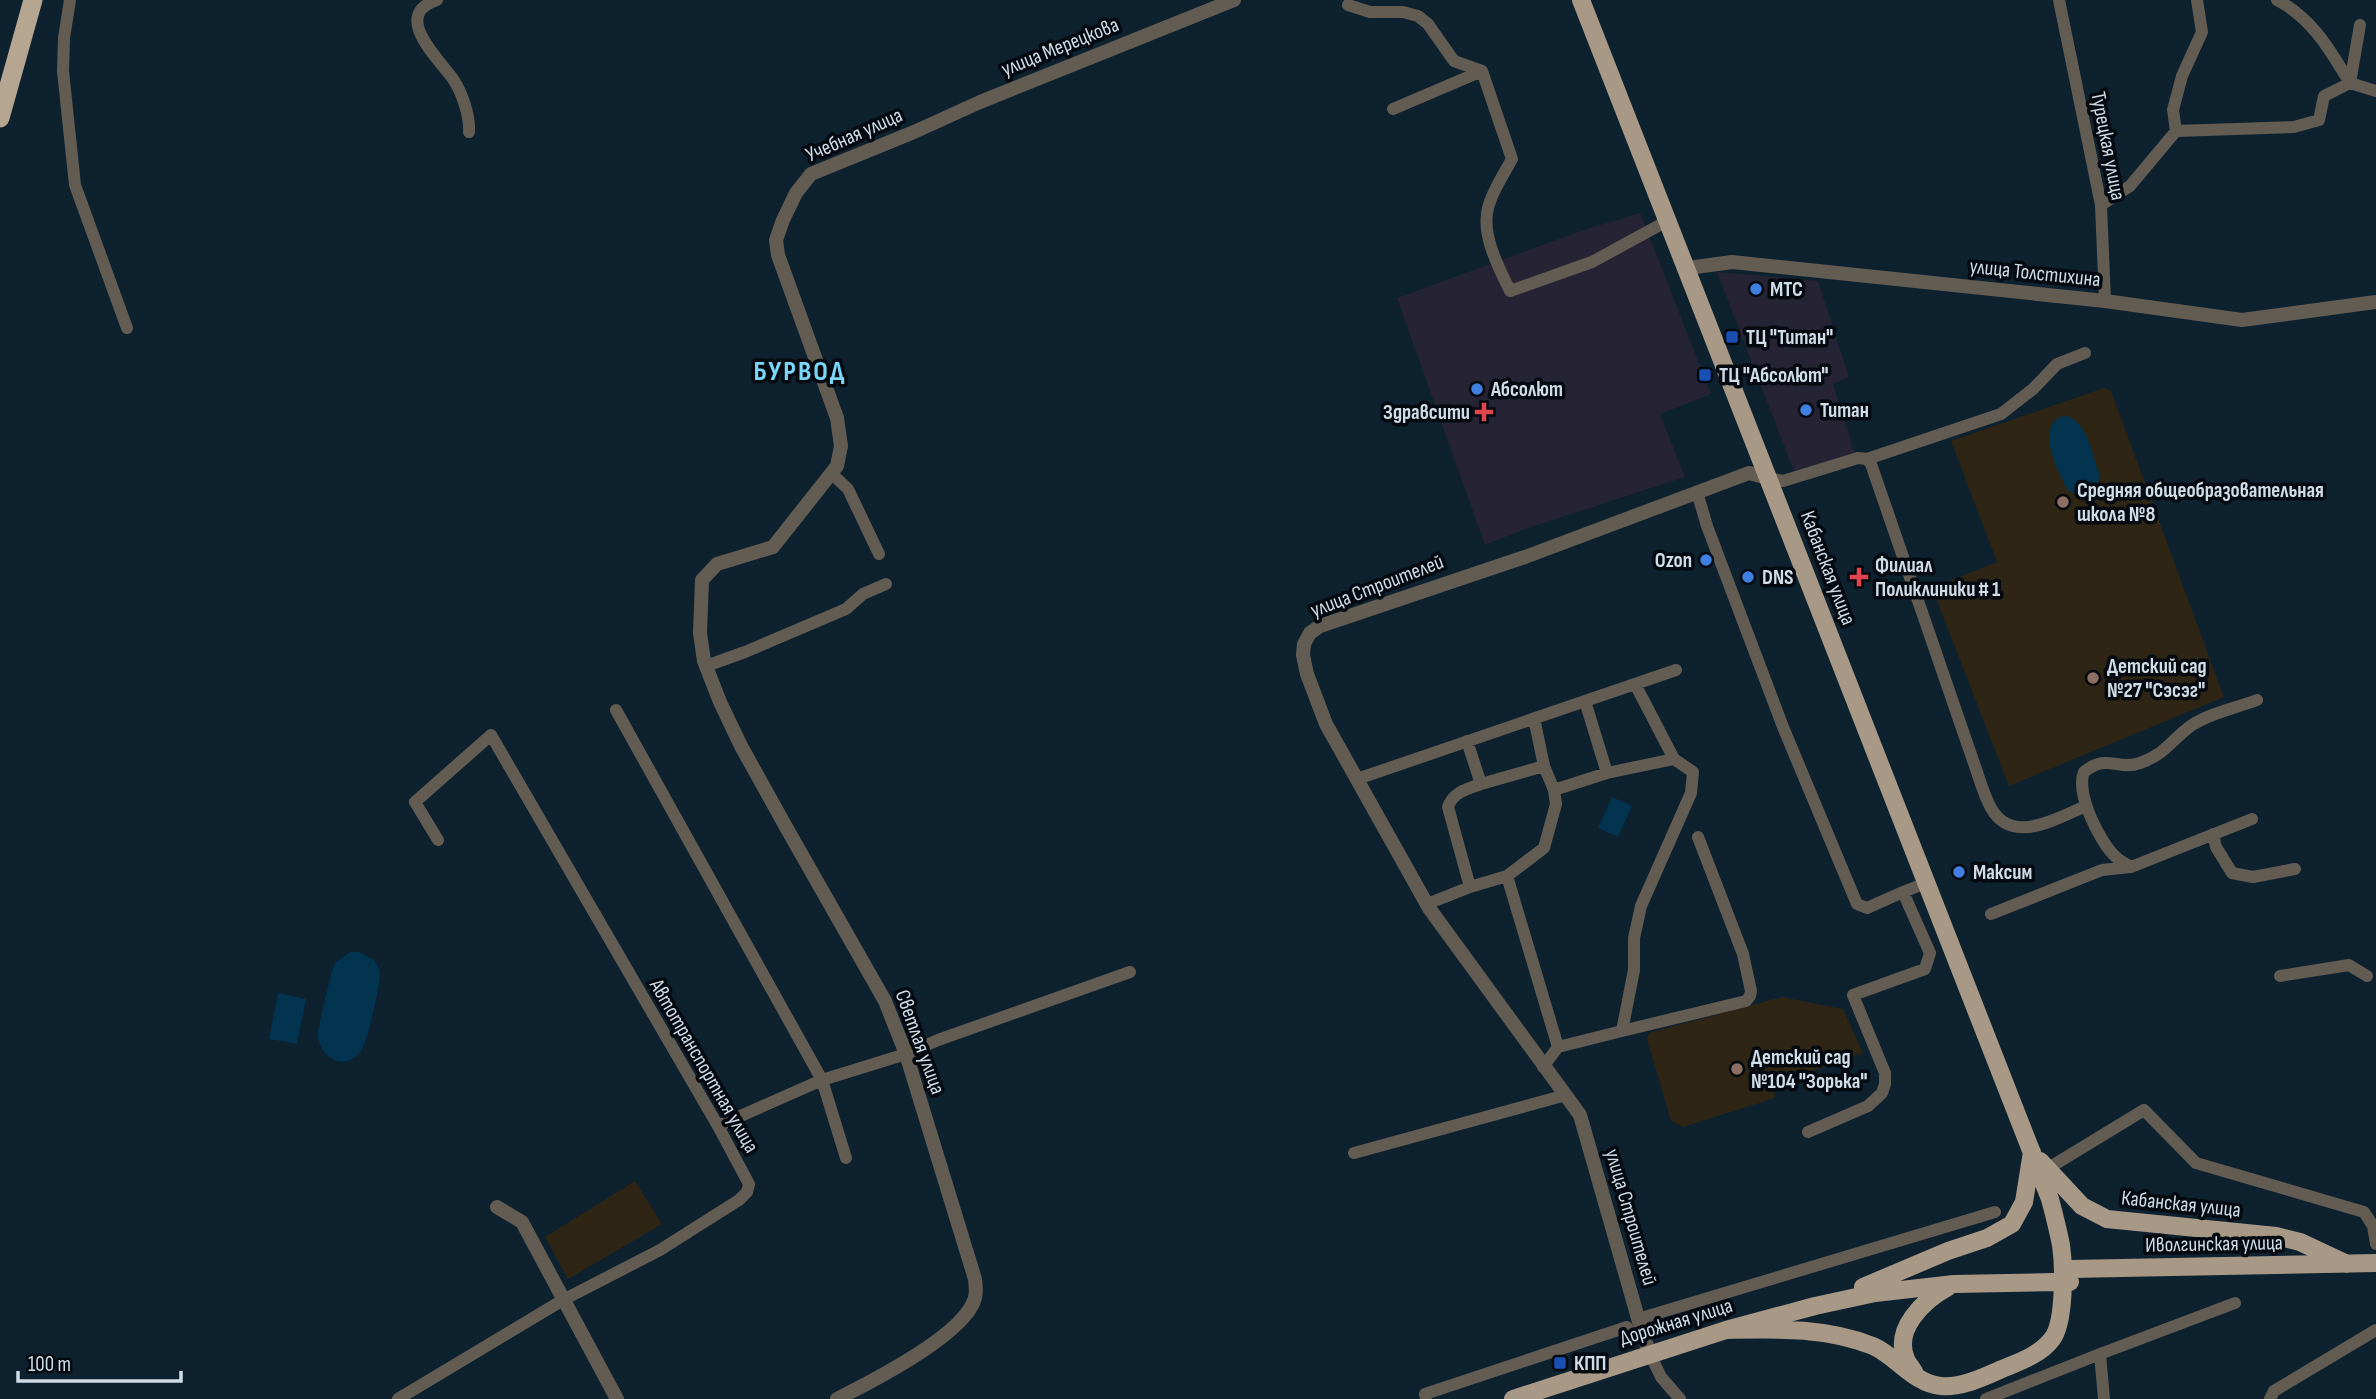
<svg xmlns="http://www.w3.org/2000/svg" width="2376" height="1399" font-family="'Sofia Sans Condensed',sans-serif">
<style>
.commercial{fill:#262434}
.education{fill:#2e2515}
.green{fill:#02334f}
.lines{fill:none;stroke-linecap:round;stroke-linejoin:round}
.minor{stroke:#635c53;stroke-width:12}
.tertiary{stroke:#635c53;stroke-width:14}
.primary{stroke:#a89987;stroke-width:18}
.trunk{stroke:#b6a591;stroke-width:19}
.primary-bridge{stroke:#a89987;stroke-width:18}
.shop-dot{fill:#3f7fe0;stroke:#040a10;stroke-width:2.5}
.transit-dot{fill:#1a4fb4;stroke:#040a10;stroke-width:2.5}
.health-dot{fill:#e0444e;stroke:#040a10;stroke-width:2.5}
.education-dot{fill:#8d6e63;stroke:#040a10;stroke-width:2.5}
.labels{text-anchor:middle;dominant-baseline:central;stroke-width:7;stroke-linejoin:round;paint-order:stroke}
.street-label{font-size:21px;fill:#d0dce6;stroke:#040a10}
.poi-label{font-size:21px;font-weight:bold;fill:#d0dce6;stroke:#040a10;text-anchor:start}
.district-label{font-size:28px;font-weight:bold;letter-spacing:2px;fill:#79d6f7;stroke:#040a10}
</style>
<rect width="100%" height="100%" fill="#0e212f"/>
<path class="commercial" d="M1640,213L1711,394L1660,414L1685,477L1525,529L1485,545L1397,298L1584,230Z
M1717,272L1818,281L1849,377L1833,384L1855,454L1794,471Z"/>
<path class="education" d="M2104,388L2111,391L2224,697L2009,786L1932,588L1997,562L1951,441Z
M1782,997L1843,1009L1863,1053L1773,1085L1775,1098L1683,1127L1671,1121L1647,1039L1649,1033Z
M635,1181L662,1224L568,1279L545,1237Z"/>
<path class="green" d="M2064,416C2087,418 2092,455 2099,473C2100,493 2081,503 2067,489C2057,470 2034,424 2064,416Z
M1612,797L1632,806L1618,837L1598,828Z
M350,952H359L374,960C377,965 380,970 380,975C380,985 367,1044 361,1051C344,1074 316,1056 318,1030L332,970L336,962Z
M278,993L306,999L297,1044L269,1039Z"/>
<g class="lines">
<path class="minor" d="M70,0L64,38L63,71L75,185L127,328
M437,0C391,15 438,58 453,79C462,92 470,116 469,132
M2059,0L2101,205L2105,301
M2277,0C2312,18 2330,50 2350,83L2376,91
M1348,5L1370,12H1403L1418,16L1428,24L1454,61L1482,71L1512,159C1504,174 1492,191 1488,208C1481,235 1499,268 1510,291L1592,262L1669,220
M1393,109L1482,71
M2176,131L2294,127L2319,120L2324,96L2350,83L2360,25
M2101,205L2130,186L2176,131L2173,110L2182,76L2202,32L2197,0
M1867,459L2001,414L2033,389L2057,364L2085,353
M831,473L848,489L879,554
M1768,478L1783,481L1858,458L1867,459L1871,464L1977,772C1981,784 1985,797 1991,808C2012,846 2057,818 2086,806
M1697,492L1707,526L1783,727L1857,904L1867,908L1903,892
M706,666L745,652L846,609L863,594L886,584
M1585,701L1607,773
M616,710L822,1080L846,1158
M1534,718L1544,766L1554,790L1556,804L1544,848L1507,876L1558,1047L1543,1067
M1467,741L1481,784L1544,766
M1357,779L1676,670
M1554,790L1607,773L1674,759
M2213,834L2216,847L2232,873L2253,877L2295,869
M2131,867C2127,864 2121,862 2117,858C2100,844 2075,792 2084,772C2107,753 2118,771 2140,763C2166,754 2172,739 2192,725C2210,713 2236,708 2257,700
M1470,887L1448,807C1453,792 1467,789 1481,784
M1427,904L1470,887L1507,876
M1991,914L2102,870L2131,867L2252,819
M2280,976L2349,965L2367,976
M1622,1031L1746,1001L1750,996L1751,991L1743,954L1698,837
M1558,1047L1622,1031L1634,970V938L1641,906L1691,793L1693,772L1674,759L1635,684
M718,1126L822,1080L906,1054L938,1040L1130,972
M1808,1132L1868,1106L1882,1093L1885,1084V1073L1853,995L1925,969L1930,953L1903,892L1926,883
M1354,1153L1566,1095
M2047,1169L2144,1110L2196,1163L2364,1212L2373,1226L2376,1244
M1638,1319L1995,1212
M1650,1354L1661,1377L1680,1399
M398,1399L563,1300L660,1250L739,1200L747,1192L749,1184L718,1126L491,735L415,802L438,840
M1426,1399L1425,1394L1627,1327
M1986,1399L2100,1354
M2104,1399L2100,1354L2235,1303
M2270,1399L2274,1391L2376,1330"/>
<path class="tertiary" d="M1688,268L1732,262L2105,301L2242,320L2376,302
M497,1207L522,1222L617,1399
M1650,1354L1642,1332L1580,1115L1429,908L1326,724L1307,674L1303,655L1304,644L1310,633L1320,626L1525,557L1749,473L1768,478
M837,1399C871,1382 955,1339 972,1305C977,1297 976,1288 975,1279L906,1054L885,1001L786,827L741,746L720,702L704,661L700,633L702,580L717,564L773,547L837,466L841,446L837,418L778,255L776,240L783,220L796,193L811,174L914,132L980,102L1234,0"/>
<path class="primary" d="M1581,0L2050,1199C2054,1214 2058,1230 2061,1245C2064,1266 2065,1323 2052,1339C2040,1355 2019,1362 2002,1369C1984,1377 1961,1388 1941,1386C1914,1384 1896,1356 1873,1346C1825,1327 1776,1329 1726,1330
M2040,1161L2082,1206L2107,1219L2276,1236L2300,1242L2347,1264
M2070,1269L2376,1263
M1863,1287L1948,1251L1987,1238L2012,1224L2024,1202L2032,1152
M1915,1374C1913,1369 1908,1364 1906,1359C1893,1329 1924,1300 1948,1287
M1513,1399L1726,1330L1815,1306L1875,1293L1954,1284L2054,1282"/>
<path class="trunk" d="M0,118L33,0"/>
<path class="primary-bridge" d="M2054,1282H2070"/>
</g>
<g class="shop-dot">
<circle cx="1756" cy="289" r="7"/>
<circle cx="1477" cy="389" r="7"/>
<circle cx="1806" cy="410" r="7"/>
<circle cx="1706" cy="560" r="7"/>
<circle cx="1748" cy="577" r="7"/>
<circle cx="1959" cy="872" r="7"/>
</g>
<g class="transit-dot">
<rect x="1725" y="330" width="14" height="14" rx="3.5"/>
<rect x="1698" y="368" width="14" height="14" rx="3.5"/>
<rect x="1553" y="1356" width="14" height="14" rx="3.5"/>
</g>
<g class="health-dot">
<path d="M1480.5 401.5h7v7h7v7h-7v7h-7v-7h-7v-7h7z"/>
<path d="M1855.5 566.5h7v7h7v7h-7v7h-7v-7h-7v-7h7z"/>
</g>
<g class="education-dot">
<circle cx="2063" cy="502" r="7"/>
<circle cx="2093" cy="678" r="7"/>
<circle cx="1737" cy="1069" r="7"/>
</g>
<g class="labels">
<g class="street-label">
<text transform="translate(1060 47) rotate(-22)">улица Мерецкова</text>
<text transform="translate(854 135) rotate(-24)">Учебная улица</text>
<text transform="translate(2108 146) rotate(79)">Турецкая улица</text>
<text transform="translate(2035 273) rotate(6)">улица Толстихина</text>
<text transform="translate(1828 568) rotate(69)">Кабанская улица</text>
<text transform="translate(1377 586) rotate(-21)">улица Строителей</text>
<text transform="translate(920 1042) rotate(70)">Светлая улица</text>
<text transform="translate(704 1066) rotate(60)">Автотранспортная улица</text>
<text transform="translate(2181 1204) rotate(6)">Кабанская улица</text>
<text transform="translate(1631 1217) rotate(74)">улица Строителей</text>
<text transform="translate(2214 1244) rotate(-1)">Иволгинская улица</text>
<text transform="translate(1676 1322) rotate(-17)">Дорожная улица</text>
</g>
<g class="poi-label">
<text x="1770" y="289">МТС</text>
<text x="1746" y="337">ТЦ "Титан"</text>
<text x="1719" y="375">ТЦ "Абсолют"</text>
<text x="1491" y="389">Абсолют</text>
<text x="1820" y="410">Титан</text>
<text x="1470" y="412" text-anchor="end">Здравсити</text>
<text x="2077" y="490">Средняя общеобразовательная<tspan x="2077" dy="24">школа №8</tspan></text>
<text x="1692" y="560" text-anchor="end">Ozon</text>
<text x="1875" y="565">Филиал<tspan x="1875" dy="24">Поликлиники # 1</tspan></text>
<text x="1762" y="577">DNS</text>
<text x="2107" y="666">Детский сад<tspan x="2107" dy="24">№27 "Сэсэг"</tspan></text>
<text x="1973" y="872">Максим</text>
<text x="1751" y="1057">Детский сад<tspan x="1751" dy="24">№104 "Зорька"</tspan></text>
<text x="1574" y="1363">КПП</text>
</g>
<g class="district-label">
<text x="800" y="371">БУРВОД</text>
</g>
</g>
<path d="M18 1371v10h163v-10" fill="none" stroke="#d0dce6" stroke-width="3.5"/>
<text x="28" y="1371" font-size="21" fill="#d0dce6" stroke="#040a10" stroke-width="5" paint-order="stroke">100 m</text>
</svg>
